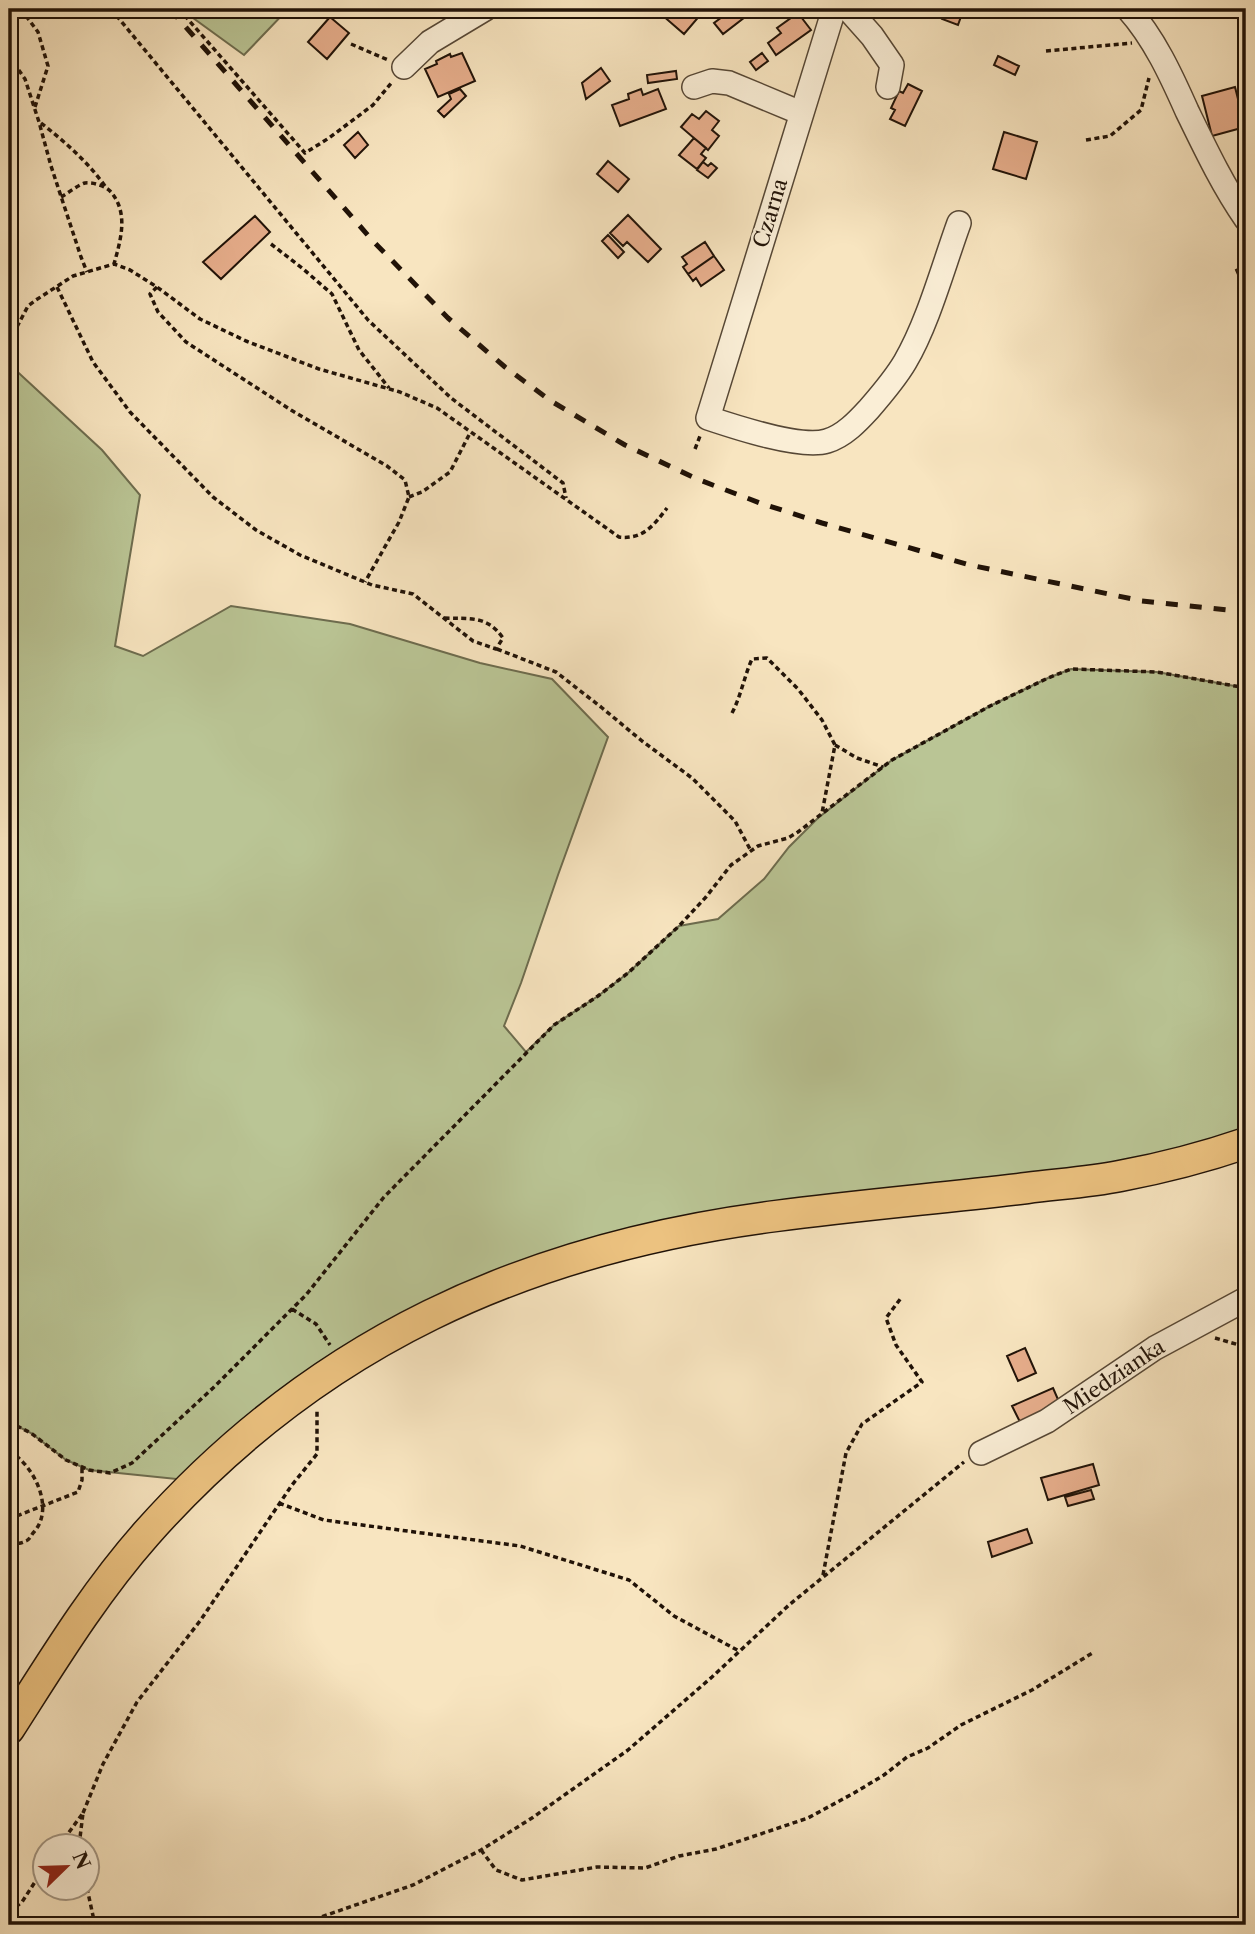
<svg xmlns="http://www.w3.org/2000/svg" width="1255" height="1934" font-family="'Libre Caslon Text',serif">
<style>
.green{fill:#bac595;stroke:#6d6c4e;stroke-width:2}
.building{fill:#e7ae8c;stroke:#201207;stroke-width:2}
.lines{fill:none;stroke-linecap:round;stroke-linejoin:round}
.minor-casing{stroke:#564735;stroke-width:26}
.major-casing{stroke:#201207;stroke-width:33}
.path{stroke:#201207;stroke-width:3.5;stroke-dasharray:5 3.5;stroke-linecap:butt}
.minor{stroke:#faeed6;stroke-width:23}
.major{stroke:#ecc280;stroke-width:30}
.rail{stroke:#201207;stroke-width:5;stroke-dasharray:12 12;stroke-linecap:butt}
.labels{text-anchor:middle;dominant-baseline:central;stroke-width:5;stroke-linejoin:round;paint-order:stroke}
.street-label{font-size:21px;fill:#201207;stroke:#faeed6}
</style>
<rect width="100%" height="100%" fill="#f8e5c0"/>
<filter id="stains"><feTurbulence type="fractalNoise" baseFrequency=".00286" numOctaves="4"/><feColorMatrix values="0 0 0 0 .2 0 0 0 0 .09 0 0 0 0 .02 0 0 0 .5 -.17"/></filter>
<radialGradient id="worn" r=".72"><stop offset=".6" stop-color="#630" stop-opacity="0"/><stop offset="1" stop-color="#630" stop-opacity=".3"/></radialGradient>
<path class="green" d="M185,9H288L244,55L189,15Z
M9,364L102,450L140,495L115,646L143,656L231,606L350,624L480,663L552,679L608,737L558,875L521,983L504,1026L526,1052L554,1025L598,996L628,973L679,926L718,919L764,879L789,847L818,818L892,760L990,706L1048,678L1071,669L1157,672L1246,688V1143L776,1216L471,1295L196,1481L89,1470L66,1460L31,1433L9,1422V455L13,440L9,414Z"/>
<path class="building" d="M668,9H697L702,13L684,34L662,15Z
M733,9H738L745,17L723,34L714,23Z
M945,9H966L965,12L963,11L958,25L942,19Z
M798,13L811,30L776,55L768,43L781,33L777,28Z
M330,17L349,33L327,59L308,42Z
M462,53L475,81L438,97L425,69L437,64L436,61L450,54L451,57Z
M762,53L768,61L756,70L750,62Z
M998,56L1019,66L1015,75L994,65Z
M601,68L610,81L586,99L582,83Z
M676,71L677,79L648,83L647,75Z
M908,84L922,91L905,126L890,119L895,110L891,108L899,91L903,93Z
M1235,87L1245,127L1212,136L1202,96Z
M460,89L466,96L444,117L438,111L451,99L449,94Z
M641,89L643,95L658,89L666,109L620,126L612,105L629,99L628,94Z
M706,111L719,121L712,130L719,136L708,150L681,127L692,114L699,119Z
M358,132L368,145L355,158L344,145Z
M1004,132L1037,142L1026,179L993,169Z
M694,138L706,148L701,154L706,158L697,169L679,155Z
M608,161L629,179L618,192L597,174Z
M703,162L708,166L711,163L717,168L708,178L697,170Z
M628,215L661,249L648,262L627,242L623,246L610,233Z
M255,216L270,232L221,279L203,262Z
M608,235L624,252L618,258L602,241Z
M705,242L714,256L688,274L683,267L687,264L682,257Z
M714,256L724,270L701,286L696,278L693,281L688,274Z
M1246,265V293L1236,270Z
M1025,1348L1036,1373L1018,1381L1007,1356Z
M1053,1388L1060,1404L1020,1422L1012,1406Z
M1093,1464L1099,1485L1048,1500L1041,1478Z
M1091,1490L1094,1499L1068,1506L1065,1497Z
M1027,1529L1032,1543L992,1557L988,1542Z"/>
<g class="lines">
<defs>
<g id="minor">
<path d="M834,9L708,418C735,427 801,449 827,441C844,436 858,421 869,409C882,394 895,379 905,362C928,323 943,267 959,223"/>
<path d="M848,9L872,36L892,65L888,87"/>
<path d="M1128,9C1154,38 1171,75 1187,111C1205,148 1223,186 1246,219"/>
<path d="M404,67L430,42L485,9"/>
<path d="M694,87L712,81L729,83L801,113"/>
<path id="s1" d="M981,1453L1047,1421L1155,1348L1246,1299"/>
</g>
<path id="major" d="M9,1729C52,1662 93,1594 146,1534C316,1342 525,1248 776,1216C859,1205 944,1198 1027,1188C1058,1184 1090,1182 1120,1176C1163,1168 1205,1157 1246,1143"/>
</defs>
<use href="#minor" class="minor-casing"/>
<use href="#major" class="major-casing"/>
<path class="path" d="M21,9L38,32L48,66L35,107
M111,9L368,320L451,398L563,483L566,498
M179,9L305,153L329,138L373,105L393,81
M351,44L388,60
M1046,51L1132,43
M9,56L25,79L39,122L51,166L81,257L87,272
M41,123C65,142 87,161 105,186
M1086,140L1110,136L1141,110L1149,78
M61,197C68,193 78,185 85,183C93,182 105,186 110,191C129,212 121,239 114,264
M271,244L302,268L332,294L359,350L389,388
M57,287L93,362L130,412L213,497L256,530L300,555L372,585L413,594L473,641L496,649L503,638C487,615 469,619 443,618
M157,287L150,294L158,312L186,342L291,410L387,466L405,480L409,497L399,522L365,582
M9,342L28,306L36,300L73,276L114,264L130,270L157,287L200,319L246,341L319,369L400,392L437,408L619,537C643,540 654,525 667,508
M9,414L13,440L9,455
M695,449L700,436
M409,497L422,492L450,472L470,433
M497,649L556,672L601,707L642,741L692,778L735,821L751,851
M732,713C741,696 744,677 752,659L767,658L798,689L822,720L835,745L822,813
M835,745L857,758L883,767
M292,1309L316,1324L330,1345
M1215,1338L1246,1347
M9,1422L31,1433L66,1460L89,1470L110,1473L132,1463L213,1388L306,1295L384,1197L554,1025L598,996L628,973L679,926L706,897L731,865L758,846L788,838L798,832L892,760L990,706L1048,678L1071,669L1157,672L1246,688
M9,1451C34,1465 56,1509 33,1533C31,1536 29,1540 26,1541C21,1544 13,1544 9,1544
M279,1503L324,1520L520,1546L629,1580L674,1616L739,1651
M9,1519L78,1492L82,1480V1467
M823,1575L846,1453L862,1424L922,1382L896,1345L886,1318L901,1298
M83,1813L103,1764L137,1702L200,1621L292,1485L317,1454V1411
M59,1846L83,1813L79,1846
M481,1850L496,1870L522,1880L597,1867L645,1868L679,1856L716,1849L808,1818L854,1793L884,1775L907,1757L928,1748L961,1725L1032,1690L1094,1652
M87,1888L95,1925
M9,1912L22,1902L46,1865
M298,1925L413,1885L481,1850L532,1818L628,1750L712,1677L789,1605L964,1462"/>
<use href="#minor" class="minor"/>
<use href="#major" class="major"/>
<path class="rail" d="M170,9L373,241L448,318L505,367L551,401L625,445L697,479L760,503L822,523L970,565L1142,601L1246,612"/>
</g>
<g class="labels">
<g class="street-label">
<text transform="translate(770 213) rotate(-73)">Czarna</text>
<text stroke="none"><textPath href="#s1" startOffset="154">Miedzianka</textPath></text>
</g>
</g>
<rect width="1255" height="1934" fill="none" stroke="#f8e5c0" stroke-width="35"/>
<rect x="10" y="10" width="1234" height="1913" fill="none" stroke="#201207" stroke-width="3.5"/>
<rect x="18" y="18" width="1220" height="1899" fill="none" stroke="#201207" stroke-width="2"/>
<g transform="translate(66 1867) rotate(67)"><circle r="33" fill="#faeed6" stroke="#a39683" stroke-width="2"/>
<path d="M0-5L12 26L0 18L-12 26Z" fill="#8f2418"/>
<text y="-10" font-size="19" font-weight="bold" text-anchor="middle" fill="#201207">N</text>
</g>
<rect width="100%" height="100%" filter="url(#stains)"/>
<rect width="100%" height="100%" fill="url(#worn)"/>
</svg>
